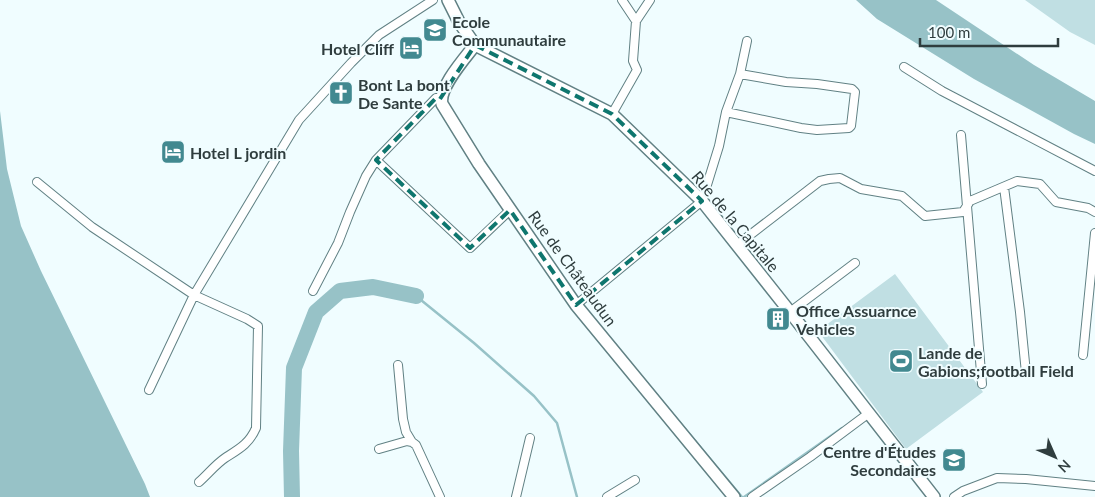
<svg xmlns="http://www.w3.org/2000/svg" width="1095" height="497" font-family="Lato,sans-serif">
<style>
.green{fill:#c0dfe3}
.water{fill:#97c2c7}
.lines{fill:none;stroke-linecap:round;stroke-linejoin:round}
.stream{stroke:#97c2c7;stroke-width:2.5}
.river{stroke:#97c2c7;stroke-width:16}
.street-casing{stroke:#618184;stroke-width:10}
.secondary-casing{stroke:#618184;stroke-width:14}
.street{stroke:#fff;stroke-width:8}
.secondary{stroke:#fff;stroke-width:11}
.marked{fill:none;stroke:#0f766e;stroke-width:4;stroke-dasharray:10 6;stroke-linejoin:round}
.labels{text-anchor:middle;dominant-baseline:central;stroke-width:4;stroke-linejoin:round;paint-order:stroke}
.poi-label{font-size:16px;font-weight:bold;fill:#2f3d3e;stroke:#f0fdff;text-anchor:start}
.street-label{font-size:16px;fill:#2f3d3e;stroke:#f0fdff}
</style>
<rect width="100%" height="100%" fill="#f0fdff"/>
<path class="green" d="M1025,0H1095V45L1070,32Z
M895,274L983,392L906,449L818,331Z"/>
<path class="water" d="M856,0H936L1034,65L1095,101V144L1074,134L974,79L877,19Z
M0,111L7,169L21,226L41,271L145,484L150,497H0Z"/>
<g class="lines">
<path class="stream" d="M416,296L474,343L534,396L557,423L577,497
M655,393L742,497
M744,497L842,428"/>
<path class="river" d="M292,497L291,451L294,368L316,312L340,291L373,287L416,296"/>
<defs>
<path id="street" d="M622,0L636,21
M904,67L942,91L1095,171
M726,112L801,128L817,130L849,128L851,126L855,92L852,89L817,84L786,82L740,74
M612,114L637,70L633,61L636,21L650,0
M961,135L982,384
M376,160L470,248L510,210
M37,182L92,227L194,295L247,319L258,326L256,428C249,444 239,449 225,458C216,464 208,474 199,482
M1004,187L1020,312L1026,373
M737,245L820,181L829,179L840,178L861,189L902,196L925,216L963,212L970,201L1017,181L1040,184L1056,202L1088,208L1095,212
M313,291L338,243L350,212L366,176L376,160L436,98L440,99
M576,305L702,201L719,146L726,112L740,74L747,41
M790,312L855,263
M1083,355L1095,233
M398,365L403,419L406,432L412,442
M149,390L194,295L299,120L351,63L379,35L433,0
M379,449L407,441L412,442L416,445L440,497
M516,497L530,438
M607,497L635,480
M752,497L810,457L869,413
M954,497L963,491L997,478L1026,479L1095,486"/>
<path id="secondary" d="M448,0L459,22L475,45L612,114L702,201L790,312L934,497
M475,45C465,58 438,88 442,104L479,164L576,305L734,497"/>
</defs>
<use href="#street" class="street-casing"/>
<use href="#secondary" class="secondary-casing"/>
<use href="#street" class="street"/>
<use href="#secondary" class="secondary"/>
</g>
<path class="marked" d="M475,45L612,114L702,201L576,305L510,210L470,248L376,160L436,98L440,99Z"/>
<defs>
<symbol id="school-square" viewBox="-11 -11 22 22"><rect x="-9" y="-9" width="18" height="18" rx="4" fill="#428990" stroke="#f0fdff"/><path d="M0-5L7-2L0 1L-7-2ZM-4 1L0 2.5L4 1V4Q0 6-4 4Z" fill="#fff"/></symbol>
<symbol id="hotel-square" viewBox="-11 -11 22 22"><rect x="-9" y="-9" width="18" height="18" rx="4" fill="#428990" stroke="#f0fdff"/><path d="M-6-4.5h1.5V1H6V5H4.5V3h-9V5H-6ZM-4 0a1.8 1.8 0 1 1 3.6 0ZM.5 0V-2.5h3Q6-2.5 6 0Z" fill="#fff"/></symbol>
<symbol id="church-square" viewBox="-11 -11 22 22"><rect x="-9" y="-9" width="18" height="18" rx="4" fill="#428990" stroke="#f0fdff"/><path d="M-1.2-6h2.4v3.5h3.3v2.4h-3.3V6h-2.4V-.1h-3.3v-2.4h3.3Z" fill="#fff"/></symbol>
<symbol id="building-square" viewBox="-11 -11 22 22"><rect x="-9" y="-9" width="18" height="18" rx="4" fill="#428990" stroke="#f0fdff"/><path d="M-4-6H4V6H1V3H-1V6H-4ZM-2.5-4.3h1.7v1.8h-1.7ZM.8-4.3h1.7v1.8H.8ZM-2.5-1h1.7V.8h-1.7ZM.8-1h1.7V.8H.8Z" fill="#fff"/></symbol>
<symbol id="stadium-square" viewBox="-11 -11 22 22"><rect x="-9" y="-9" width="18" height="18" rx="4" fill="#428990" stroke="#f0fdff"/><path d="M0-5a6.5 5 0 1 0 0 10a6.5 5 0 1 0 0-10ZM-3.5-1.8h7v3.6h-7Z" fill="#fff"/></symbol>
</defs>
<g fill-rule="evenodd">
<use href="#school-square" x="421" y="16" width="28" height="28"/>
<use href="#hotel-square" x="397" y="34" width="28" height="28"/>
<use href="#church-square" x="327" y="79" width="28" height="28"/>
<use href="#hotel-square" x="159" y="138" width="28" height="28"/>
<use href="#building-square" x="764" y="305" width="28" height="28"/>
<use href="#stadium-square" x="887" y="347" width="28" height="28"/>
<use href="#school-square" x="940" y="446" width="28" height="28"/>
</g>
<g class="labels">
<g class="poi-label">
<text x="452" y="21">Ecole<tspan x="452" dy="18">Communautaire</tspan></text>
<text x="394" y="48" text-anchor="end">Hotel Cliff</text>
<text x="358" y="84">Bont La bont<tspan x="358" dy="18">De Sante</tspan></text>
<text x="190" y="152">Hotel L jordin</text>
<text x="796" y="310">Office Assuarnce<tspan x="796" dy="18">Vehicles</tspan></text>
<text x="918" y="352">Lande de<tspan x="918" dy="18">Gabions;football Field</tspan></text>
<text x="936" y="451" text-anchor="end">Centre d'Études<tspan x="936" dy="18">Secondaires</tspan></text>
</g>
<g class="street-label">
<text transform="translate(736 221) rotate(50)">Rue de la Capitale</text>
<text transform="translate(573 268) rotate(54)">Rue de Châteaudun</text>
</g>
</g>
<g transform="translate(1055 457) rotate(135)" stroke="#f0fdff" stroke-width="4" paint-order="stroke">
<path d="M0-4L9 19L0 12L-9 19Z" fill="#2f3d3e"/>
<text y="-8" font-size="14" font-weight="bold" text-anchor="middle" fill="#2f3d3e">N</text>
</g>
<path d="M920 38v8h138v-8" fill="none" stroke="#2f3d3e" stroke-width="2.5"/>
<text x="928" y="38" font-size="15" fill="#2f3d3e" stroke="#f0fdff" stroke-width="4" paint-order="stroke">100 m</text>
</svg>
